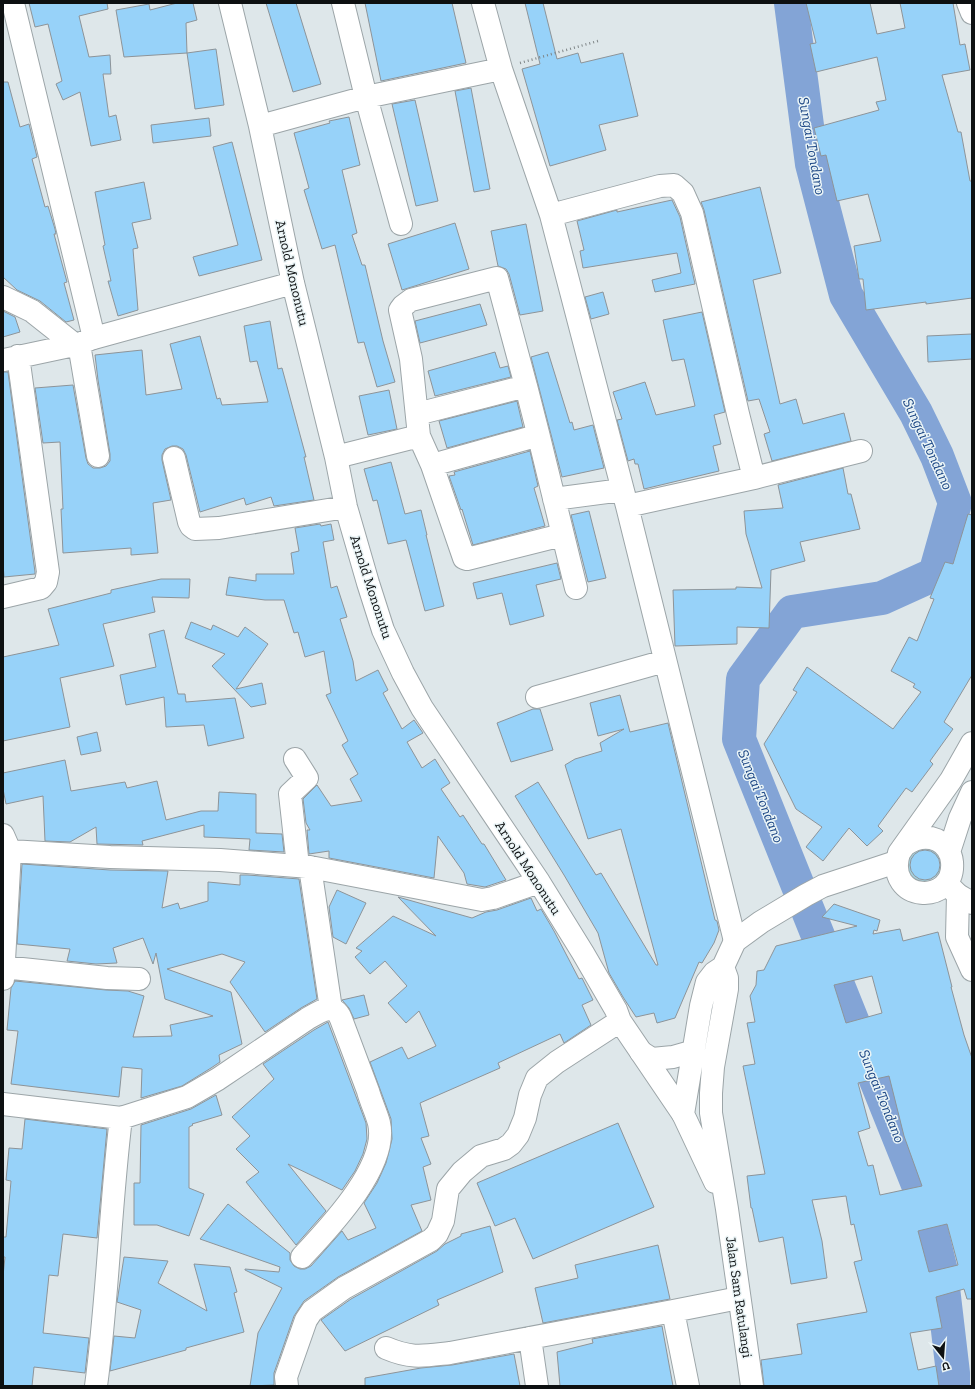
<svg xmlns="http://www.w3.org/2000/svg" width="975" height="1389" font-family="'Zilla Slab',serif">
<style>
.green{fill:#a3d2df}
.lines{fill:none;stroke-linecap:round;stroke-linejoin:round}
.river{stroke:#83a4d6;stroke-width:34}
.building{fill:#97d2f9;stroke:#8d9499;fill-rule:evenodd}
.minor-casing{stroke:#9ca5a8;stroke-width:24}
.major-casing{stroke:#9ca5a8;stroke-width:24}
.highway-casing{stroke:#9ca5a8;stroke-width:24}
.path{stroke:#7f8587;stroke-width:2.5;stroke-dasharray:1 3;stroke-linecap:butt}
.minor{stroke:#fff;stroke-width:22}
.major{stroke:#fff;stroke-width:22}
.highway{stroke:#fff;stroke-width:22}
.labels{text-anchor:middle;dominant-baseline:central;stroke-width:3;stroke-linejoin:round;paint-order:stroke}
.street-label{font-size:14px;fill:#0d1011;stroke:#ebf5f7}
.water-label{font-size:15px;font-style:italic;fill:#204a87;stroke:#ebf5f7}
</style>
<rect width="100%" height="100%" fill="#dee7ea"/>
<path class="green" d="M932,846C935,850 940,855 942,859C945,873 933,881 921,882L907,875L910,848Z"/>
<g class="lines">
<path class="river" d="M791,3L812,164L846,295L916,413L937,456L955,503L935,574L882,598L792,612L743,679L739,739L923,1197L941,1271L953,1373V1386"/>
</g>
<path class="building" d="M29,3H107L108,9L79,16L89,57L110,55L111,74H103L109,117L116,115L121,140L91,146L80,92L63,100L56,84L62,81L48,24L35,27Z
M177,3H193L197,20L186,23L187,53L124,57L116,10L149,4L150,10Z
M266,3H296L321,84L293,92Z
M365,3H452L466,63L381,81Z
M525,3H543L557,59L578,53L581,63L623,53L638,116L599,125L606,150L550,166L522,69L540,64Z
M806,3H870L877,34L905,28L900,3H953L960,45L965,44L970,70L942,75L958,132H961L970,181H972V298L926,304V302L866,310L863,279H859L854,246L881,241L868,194L837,201L826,155L821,156L814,128L879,110L876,102L886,100L877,57L816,72L810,44L816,43Z
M216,49L224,105L195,109L187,53Z
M3,82H8L20,127L29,124L37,157L32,159L45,207L48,206L55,229L56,234H54L67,282L64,283L74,320L66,322L40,301L17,290L3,277Z
M471,88L490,189L474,192L455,91Z
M415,100L438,201L416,206L392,104Z
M349,117L360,165L342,170L357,233L352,235L362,265H365L383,341L395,382L377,387L364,342L358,343L335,245L322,249L304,190L309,188L294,133L330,123L329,121Z
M209,118L211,136L153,143L151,125Z
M232,142L262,260L199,276L193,257L238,245L213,147Z
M144,182L151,219L132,223L138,248L133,249L138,310L118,316L108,281H111L103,246L105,245L95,192Z
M760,187L781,273L753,280L780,404L796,399L803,424L844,413L851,441L772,461L764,434L770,432L759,399L748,401L704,210L701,202Z
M672,200L680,217L695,284L655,292L652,280L681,273L677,253L583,268L580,251L584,250L577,221L617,210V212Z
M455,223L469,269L402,290L388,244Z
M526,224L543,311L520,315L509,274L506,269L498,266L491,231Z
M603,292L609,314L591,319L585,297Z
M480,304L487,325L420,343L415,321Z
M3,311L15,317L20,332L3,337Z
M702,312L725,412L714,415L721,444L713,446L719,471L644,489L638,464H635L634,459L628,461L617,420L622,419L613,392L645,382L656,415L695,406L684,359L672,361L663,320Z
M270,321L278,369L282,368L306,457H304L314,500L274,506L271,497L246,505L244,498L200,512L186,455L183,449L177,446H172L165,449L162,455V460L171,500L153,503L158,553L131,555V548L63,553L61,509H63L60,442L43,443L35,388L73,385L86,458L88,464L93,468H100L106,466L110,461V454L98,380L95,355L142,350L146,395L182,389L170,344L200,336L217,399L220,398L222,405L268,402L257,361L250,362L244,326Z
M972,334V359L928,362L927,336Z
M495,352L500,368L508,366L511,377L435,396L428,371Z
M548,352L570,423L572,422L574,430L593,425L604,468L562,477L531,357Z
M3,372H8L35,572V574L4,577L3,564Z
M389,390L397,429L368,435L359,396Z
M517,401L523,427L447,448L439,421Z
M530,451L538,486L534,488L545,526L473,545L462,509L461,510L449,476L455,475L454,472Z
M391,462L405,514L421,510L427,535H426L444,606L425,611L406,540L388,544L377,500L373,501L364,469Z
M843,468L848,494H851L860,529L800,542L805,561L771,570L769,628L737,627V644L675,646L673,590L736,589V587L762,588L746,534L744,511L783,508L778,485Z
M589,511L606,578L588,582L571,515Z
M968,514L972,515V675L944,722L953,729L930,761L933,764L912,792L906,788L878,826L883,831L867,846L849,828L823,861L806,847L822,827L796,809L764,744L797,692L793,690L807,667L893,729L921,692L913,687L915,684L891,671L909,637L917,641L934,599L930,598L945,562L953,564Z
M320,524L321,526L331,524L334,540L323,542L331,588L337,586L347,617L340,619L353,661L356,681L378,670L388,690L383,693L402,729L414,720L423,733L407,742L422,768L435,759L450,783L441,789L460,817L463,815L482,844H484L506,880L485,887L467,884L464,873L438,836L434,878L329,858V851L309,854L307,830H310L306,823L303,799L317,785L331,806L362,801L350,779L358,774L342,745L348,741L326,695L331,693L324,651L305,657L298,632L294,633L284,600H265L226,595L229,577L256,581V574H294L291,553L299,551L295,528Z
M557,563L561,579L536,585L544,616L510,625L502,593L477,599L473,583Z
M161,579H190L189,598L152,597L155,612L103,624L114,666L60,678L70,727L3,741V657L59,645L48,609L111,593V590Z
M191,622L211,630L213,625L238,637L245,627L268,644L236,689L262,683L266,704L251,707L212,666L225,654L185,638Z
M164,630L178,694H185L186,702L235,698L244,738L208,746L204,725L166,727L164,697L126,705L120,675L156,667L149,634Z
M620,695L630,732L668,723L715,920L717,921L719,930L714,943L702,963L699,962L675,1018L657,1023L654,1013L636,1017L623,997L609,973L598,933L564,875L515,796L538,782L596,875L601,873L656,965H658L621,829L588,839L565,765L575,759L602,751L600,743L624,729L598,736L590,703Z
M533,709H540L553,750L511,762L497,723Z
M97,732L101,751L81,755L77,737Z
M65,760L71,791L125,782L127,788L157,781L166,820L201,811H218L219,792L256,794V833L282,834L284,852L249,850L250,839L204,837V825L142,841L143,845L97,844L96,827L70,842L45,841L43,796L6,804L3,789V773Z
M910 865a15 15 0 1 1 30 0a15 15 0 1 1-30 0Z
M22,864L110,870L168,871L162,908L178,903L180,909L208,901V882L240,885V875H248L299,879L317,999L301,1008L265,1032L230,982L245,962L222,954L167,969L231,992L242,1044L219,1055L220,1062L211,1068L182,1086L141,1098L142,1069L122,1067L119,1097L11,1084L18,1031L7,1030L11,988L15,981L106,990L128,991L144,996L133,1037L172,1036L170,1025L213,1016L165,999L156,953L153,964L143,938L113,948L117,963L96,964L67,961L70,949L17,944Z
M337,890L366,903L346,944L333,937L329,907Z
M398,897L472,918L486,912L497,910L531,898L537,911L541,909L554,931L579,979L582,978L593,1000L582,1005L591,1025L564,1043L560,1034L498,1063L500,1068L420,1103L429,1136L421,1138L431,1164L423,1167L431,1200L411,1205L422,1231L338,1277L304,1301L294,1316L280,1356L274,1373V1385L250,1386L258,1333L282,1288L245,1270V1269L279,1272L280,1267L200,1239L228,1204L290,1253V1260L294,1266L300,1269H305L311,1266L342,1231L348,1240L376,1228L364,1203L377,1183L386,1163L392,1139L391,1119L370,1062L402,1047L408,1059L436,1046L419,1011L406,1023L388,1003L407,986L385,961L370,974L355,957L362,951L356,948L393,916L436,936Z
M834,904L880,920L877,931L874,930L873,934L900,929L903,941L938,932L952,987H951L964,1035L972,1058V1299H967L964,1289L936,1297L942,1328L910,1333L918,1370L936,1366L939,1386H764L761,1360L802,1354L797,1324L867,1312L854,1262L862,1260L854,1224L851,1225L846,1196L812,1200L822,1241L827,1278L791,1284L783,1237L759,1242L752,1208H751L747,1176L765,1174L743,1066L755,1064L747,1023L755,1022L750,996L756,985L757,971L764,970L776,946L857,926L822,917ZM872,976L882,1013L846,1023L834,985ZM889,1076L904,1136L922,1186L880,1195L873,1165L868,1166L858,1132L870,1128L858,1083ZM947,1224L958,1265L929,1272L918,1231Z
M364,995L369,1015L354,1019L349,1008L342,1000Z
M328,1022L366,1123L367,1139L363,1154L355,1171L342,1190L288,1164L326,1211L296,1245L246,1182L259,1172L236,1149L250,1136L232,1117L274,1079L263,1064L314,1030Z
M216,1095L222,1115L192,1124L193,1125L189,1127V1188L204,1194L189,1236L157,1225H134V1183H140L141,1125L191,1109Z
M25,1119L107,1129L97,1238L63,1234L58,1276L49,1275L43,1333L89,1338L85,1373L34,1367L32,1386H3V1276L5,1257H3V1237H6L11,1181L6,1180L9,1148L22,1149Z
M618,1123L654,1207L533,1259L515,1218L495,1226L477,1183Z
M490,1226L503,1272L437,1300L439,1305L345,1351L321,1320L351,1299L437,1251L445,1244L461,1236V1234Z
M658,1245L670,1299L543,1323L535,1288L578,1278L575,1265Z
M124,1257L168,1261L158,1283L207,1311L194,1264L230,1267L237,1292L234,1293L244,1332L186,1348V1350L110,1371L114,1336L135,1338L141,1310L117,1302Z
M662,1326L673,1386H560L557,1352L593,1343L592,1339Z
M514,1354L520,1386H365V1378L421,1368L452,1365Z"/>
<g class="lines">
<defs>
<path id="minor" d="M13,3L94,338L293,283
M230,3L260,126L293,283L336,457L346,507L368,583L383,630L403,673L422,708L539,882L583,953L616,1010L620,1021L683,1114
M343,3L366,97L401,224
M483,3L501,69
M260,126L366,97L501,69L551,215L627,506L735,941
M551,215L660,186L674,185L683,193L692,213L738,414L754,478
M3,297L32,311L75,345
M79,344L98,456
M4,360L79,344L93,338
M526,386L539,437
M417,414L526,386L497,278L411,300L403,306L400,310L411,359L419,436L432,465L464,558L467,559L562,535
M336,457L419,436
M174,458L189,522L191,526L195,529L219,528L346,507
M432,465L536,436L539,437L576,588
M554,499L622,490
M627,506L754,478L861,451
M3,597L41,588L46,582L48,572L18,356
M537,697L665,661
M295,759L307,778L290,794L298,866
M3,835L10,851L3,979
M10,851L110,857L220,860L310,867L482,900L493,898L539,882
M310,867L331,1009
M958,895L957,937L972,970
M3,967L107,978L139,979
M3,1104L121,1118L187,1097L218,1079L307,1019C319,1012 334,1001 341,1019C350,1043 359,1067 368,1091C371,1102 376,1112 379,1123C389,1166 329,1228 302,1257
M673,1311L688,1386
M530,1338L537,1386
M386,1348C412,1359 423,1356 450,1353L673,1311L739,1298
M96,1386C108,1297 110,1207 121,1118
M287,1386L286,1377L306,1320L312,1311L344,1288L431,1240L437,1234L443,1221L448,1189L462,1172L481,1156L504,1149L511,1144L518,1135L525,1118L530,1095L537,1078L557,1062L620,1021"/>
<path id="major" d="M641,1052L652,1059L673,1057L694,1051
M715,1182L683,1114L701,1006L707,982L714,973L723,967
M752,1386L727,1209L711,1113V1093L713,1067L727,989V978L723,967L735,941L761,922L806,895L823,886L896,862"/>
<path id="highway" d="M968,3L972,13
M905,845C915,838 925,835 937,840C945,844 951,852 952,862C956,906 884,903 899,853L951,780L972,743
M949,852L960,818L972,792
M946,883L958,895L972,903"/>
</defs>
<use href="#minor" class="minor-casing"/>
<use href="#major" class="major-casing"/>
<use href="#highway" class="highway-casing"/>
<path class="path" d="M520,63L598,41"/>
<use href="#minor" class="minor"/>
<use href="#major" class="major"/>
<use href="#highway" class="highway"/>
</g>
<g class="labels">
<g class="street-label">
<text transform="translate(292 273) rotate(77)">Arnold Mononutu</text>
<text transform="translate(371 587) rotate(72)">Arnold Mononutu</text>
<text transform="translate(528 868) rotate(57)">Arnold Mononutu</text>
<text transform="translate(739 1297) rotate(82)">Jalan Sam Ratulangi</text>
</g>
<g class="water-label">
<text transform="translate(812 146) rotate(80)">Sungai Tondano</text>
<text transform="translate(928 444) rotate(65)">Sungai Tondano</text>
<text transform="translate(761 796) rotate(68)">Sungai Tondano</text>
<text transform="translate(882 1096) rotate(68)">Sungai Tondano</text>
</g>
</g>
<rect width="975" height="1389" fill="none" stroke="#0d1011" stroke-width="8"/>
<g transform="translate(943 1357) rotate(163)" stroke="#ebf5f7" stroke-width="3" paint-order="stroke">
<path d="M0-3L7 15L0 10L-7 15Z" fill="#0d1011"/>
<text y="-6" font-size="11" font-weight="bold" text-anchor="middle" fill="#0d1011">U</text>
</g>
</svg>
